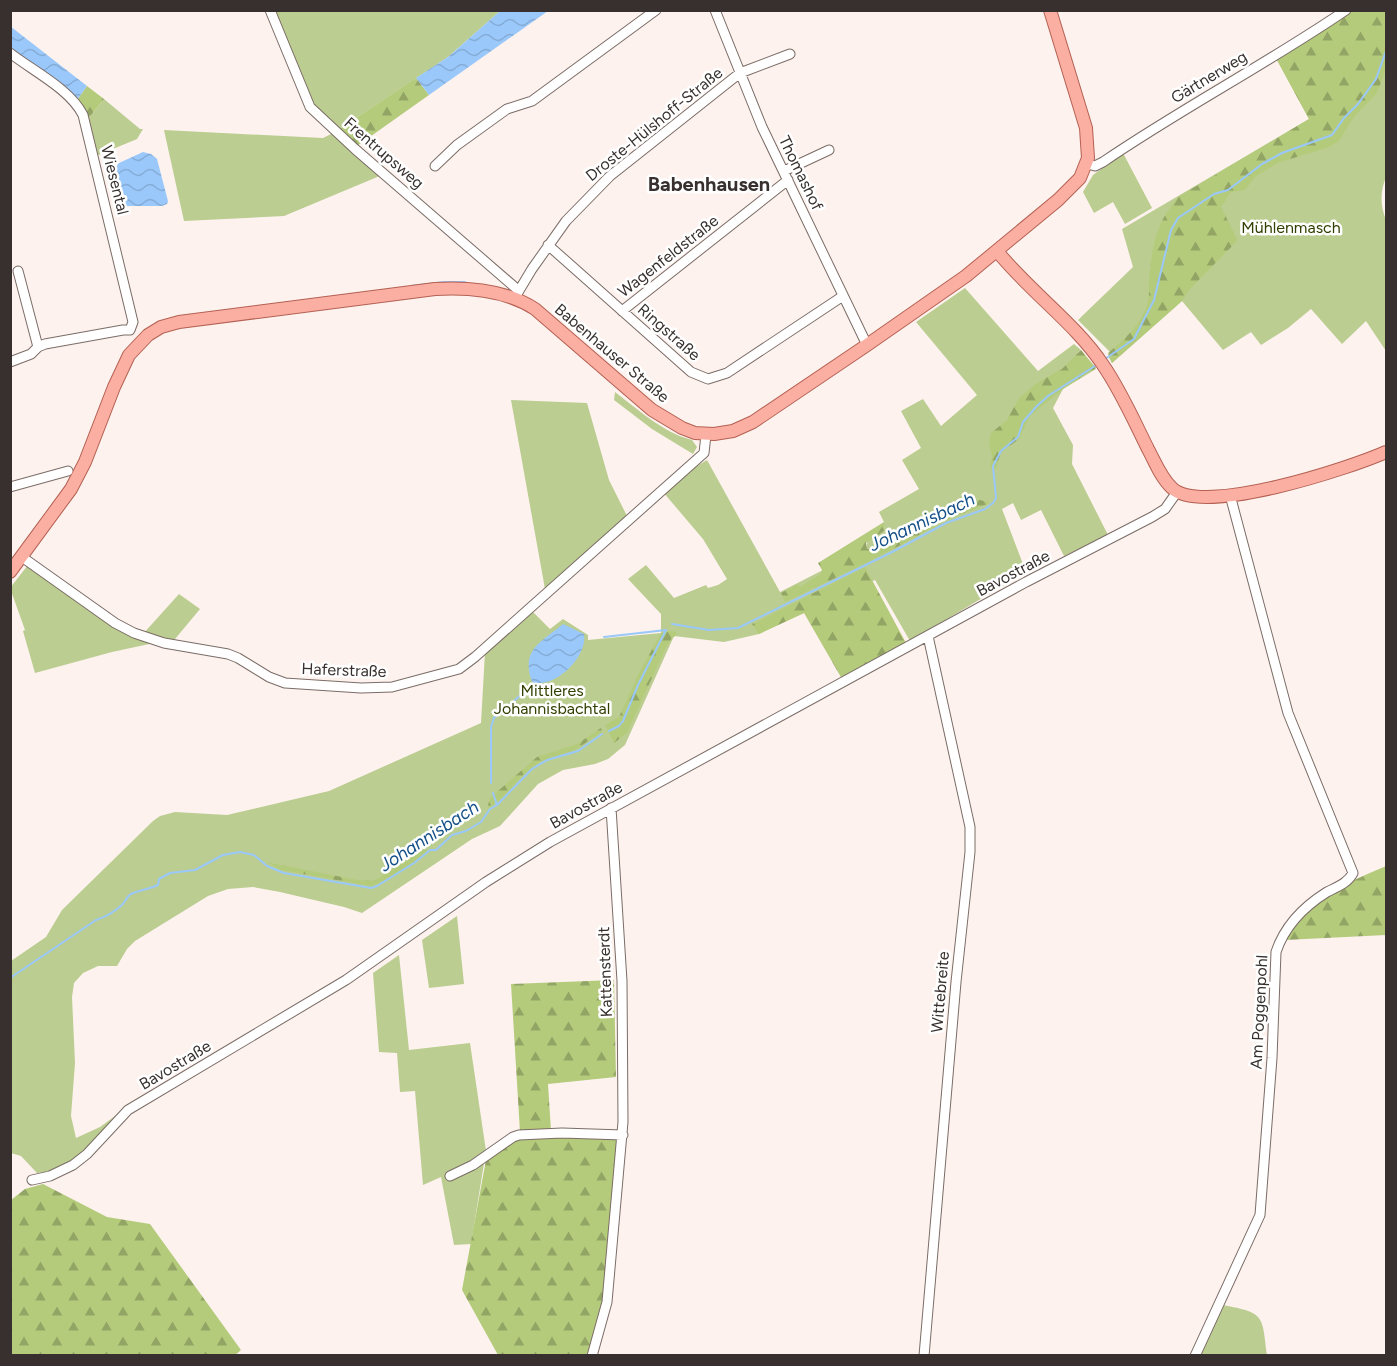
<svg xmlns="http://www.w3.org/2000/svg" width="1397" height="1366" font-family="Figtree,sans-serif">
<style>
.green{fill:#bbcd90}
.forest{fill:url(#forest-firs)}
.water{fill:url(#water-waves)}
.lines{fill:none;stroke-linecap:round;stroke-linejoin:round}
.stream{stroke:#9ac8fa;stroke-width:2}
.minor-casing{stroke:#7b6c66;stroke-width:11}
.major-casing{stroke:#b46052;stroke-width:14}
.minor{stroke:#fff;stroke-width:9}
.major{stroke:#fbafa3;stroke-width:12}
.labels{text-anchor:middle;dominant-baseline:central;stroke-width:5;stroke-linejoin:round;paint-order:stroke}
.street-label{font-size:16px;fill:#37302e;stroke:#fff}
.park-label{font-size:16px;fill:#323f01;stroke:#fff}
.water-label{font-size:18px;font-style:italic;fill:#145088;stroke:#fff}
.quarter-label{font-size:20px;font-weight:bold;fill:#37302e;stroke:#fff}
</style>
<defs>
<pattern id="forest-firs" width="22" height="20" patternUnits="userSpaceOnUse" patternTransform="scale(1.5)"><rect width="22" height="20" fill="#b4cb7b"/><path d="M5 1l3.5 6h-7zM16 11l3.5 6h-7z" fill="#93a565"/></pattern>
<pattern id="water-waves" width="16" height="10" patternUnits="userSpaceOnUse" patternTransform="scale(1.5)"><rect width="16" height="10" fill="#9ac8fa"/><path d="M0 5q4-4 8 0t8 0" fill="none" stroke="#85acd7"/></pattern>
</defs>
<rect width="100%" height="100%" fill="#fdf2ee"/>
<path class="green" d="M273,11H500L448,57L338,130L312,107Z
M1353,11H1386V177C1380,192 1380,205 1386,220V351L1366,321L1342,344L1311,309L1288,328L1261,345L1251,332L1223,350L1182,301L1112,363L1108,356L1110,352L1078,320L1133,267L1122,229L1309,119L1277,60Z
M104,99L140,129H143L137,139L96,156L88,119Z
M164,130L323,138L333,133L382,175L284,216L184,221Z
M1123,153L1152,208L1125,224L1113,202L1094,213L1083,192L1093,175Z
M965,288L1038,371L1074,344L1081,350L1078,353L1096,369L1063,389L1053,408L1073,445L1072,464L1108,535L1064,556L1041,510L1021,520L1013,503L1002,509L1026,572L910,641L875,580L759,634L724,642L674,636L625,745L608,759L595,764L563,770L538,784L500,826L472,839L362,913L344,907L280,892L253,887L228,889L208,896L135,941L127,949L117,966H98L83,973L74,983L72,997L75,1063L71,1116L76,1138L100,1127L122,1111C99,1136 74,1171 37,1173L21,1156L11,1153V961L46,937L62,910L153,821L160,816L175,812L227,815L329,791L481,723L485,652L531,610L550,629L563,619L588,635V640L661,633V614L628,579L646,565L674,598L706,585L708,588L718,585L727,579L703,539L663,492L687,472L707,460L780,592L866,548L868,540L884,531V522L879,512L919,489L902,460L921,448L901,411L923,399L941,426L977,395L916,322Z
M615,392C639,410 662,432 692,440L697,447L693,454L652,429L614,400Z
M511,400L587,403L609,480L627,516L545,589Z
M28,565L154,643L112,652L35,673L23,631L25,630L10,588Z
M179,594L200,609L175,639L170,640L143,634Z
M457,916L464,984L429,988L422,940Z
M399,955L409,1050L470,1043L486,1151L471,1244L454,1245L441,1177L423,1185L415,1091L400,1092L397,1053L379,1052L373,973Z
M1223,1305C1265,1313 1262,1315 1267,1355L1200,1356Z"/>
<path class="forest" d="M1353,11H1386V69L1377,93L1354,117L1338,142L1327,148L1280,162L1256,176L1245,190L1231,192L1221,207L1237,239L1236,242L1190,289L1182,301L1112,363L1108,353C1124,340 1142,324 1148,302C1150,295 1148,286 1149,279C1153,244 1155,225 1178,197L1309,119L1277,60Z
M416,78L429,95L357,146L338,130Z
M87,86L104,99L88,119L77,100Z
M1081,350L1096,368L1063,389L1030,416L1019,439L1002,452L999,458L996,469L990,468L992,457L989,442L991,433L1007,420L1019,398L1037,383L1062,369Z
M980,500L990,503L951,518L867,563L785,602L781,593L798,584L800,587L821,574L822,570L818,563L884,522V531L866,543L867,549C876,550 885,542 893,539C901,535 909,535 916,531C939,518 953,505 980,500Z
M865,567L906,643L842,679L804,613L759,634L752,624Z
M671,631L676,632L677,635L672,638L666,647L627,733L614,743L605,725L619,717L638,675L661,633Z
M601,728L602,732L575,750L539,762L522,776L502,798L487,809L490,798L537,757L577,744Z
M423,850H428C416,863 387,882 370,886L281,870L266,862L357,880L374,881Z
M1386,866V935L1285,940C1289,933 1293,926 1298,920C1319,894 1356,879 1386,866Z
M614,980L616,1077L548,1084L551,1131L520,1132L511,984Z
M551,1136L618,1138L603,1298L587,1355H498L462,1290L486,1160L517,1138Z
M43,1184L107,1217L150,1224L241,1350L234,1356L11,1355V1200L25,1189Z"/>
<path class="water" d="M500,11H548L429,95L416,78L448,57Z
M10,26L87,86L77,100L70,92L11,48Z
M143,152L151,154L157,159L168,201L167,204L162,206H122L114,169L119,163Z
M563,624L584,634C588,657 554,690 532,682C520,649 543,641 563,624Z"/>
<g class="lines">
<path class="stream" d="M411,286L444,282H465
M1105,359L1134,339L1154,300L1171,230L1178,218L1214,194L1228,190L1262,164L1282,153L1332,135L1344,118L1358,104L1376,79L1386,51
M672,624L709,630L738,628L894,551L946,523L985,509L993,503L996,498L993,466L1001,451L1018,437L1023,422L1036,407L1048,396L1098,364
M604,637L666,630
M609,731L619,726L623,721L638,685L666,630
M491,783V727L494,718L535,683
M497,805L532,769L547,760L578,751L602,734
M10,978L96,920C106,917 114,912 122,905C125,902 127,896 131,894C139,890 150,889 158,885L159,879L170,873L195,870L223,855L240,852L254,855L267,866L284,873L371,888L377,886L414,863L430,850H436L452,835L466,831L481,822L490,809L497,805L493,793"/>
<defs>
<path id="minor" d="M270,10L310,107L355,149L518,290
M715,10L762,127L867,345
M10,53C33,71 70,89 83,115L133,322L130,330
M1087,164L1095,166L1103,162C1182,108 1267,64 1346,10
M435,166L457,145L507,109L532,101L656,10
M784,171L829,150
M548,245L691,372L708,379L727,373L843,296
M18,271L38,347
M517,294L532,269L566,221L610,176L740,73L790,54
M622,311L788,180
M10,362L31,354L38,347L45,344L123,330H130
M10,487L68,471
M22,557L115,623L134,633L164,643L228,654L238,658L269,677L285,683L361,688L392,687L459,669L475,657L704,453L706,435
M450,1176L473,1165L513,1137L519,1135L562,1133L623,1135
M32,1180L50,1176L73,1165L87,1154L128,1110L346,980L486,882L550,842L1026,582L1152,517L1165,509L1177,492
M592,1356L607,1302L623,1122L622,981L611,808
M924,1356L956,982L970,852V827L928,636
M1195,1356L1260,1215L1272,1058L1276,952C1285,925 1303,907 1327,892C1337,887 1348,883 1353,873L1288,713L1230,495"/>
<path id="major" d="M997,251C1029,291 1076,324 1103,365C1121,391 1134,421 1148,449C1155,462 1161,478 1172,488C1202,517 1350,468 1386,452
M10,572L71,489L85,462L114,387L129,355L148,335L161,327L179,322L435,289C469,287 506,290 535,309L652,410L682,428L695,433L714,434L733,431L753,422L867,345L966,276L1058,200L1080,178L1088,158L1086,128L1050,10"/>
</defs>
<use href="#minor" class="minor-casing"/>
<use href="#major" class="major-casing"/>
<use href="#minor" class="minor"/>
<use href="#major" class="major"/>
</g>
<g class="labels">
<g class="street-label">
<text transform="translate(1209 77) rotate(-31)">Gärtnerweg</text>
<text transform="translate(654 124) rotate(-39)">Droste-Hülshoff-Straße</text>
<text transform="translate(384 153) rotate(41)">Frentrupsweg</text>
<text transform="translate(801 173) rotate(64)">Thomashof</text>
<text transform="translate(115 180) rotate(76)">Wiesental</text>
<text transform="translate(668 256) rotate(-38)">Wagenfeldstraße</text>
<text transform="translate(669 332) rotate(41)">Ringstraße</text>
<text transform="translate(612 353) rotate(40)">Babenhauser Straße</text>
<text transform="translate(1013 573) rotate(-28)">Bavostraße</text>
<text transform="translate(344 670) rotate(2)">Haferstraße</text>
<text transform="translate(586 805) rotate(-29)">Bavostraße</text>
<text transform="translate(605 972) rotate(-92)">Kattensterdt</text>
<text transform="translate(940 992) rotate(-85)">Wittebreite</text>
<text transform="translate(1259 1012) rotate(-87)">Am Poggenpohl</text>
<text transform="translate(175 1065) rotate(-31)">Bavostraße</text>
</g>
<g class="park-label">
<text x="1291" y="227">Mühlenmasch</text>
<text x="552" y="690">Mittleres<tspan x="552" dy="18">Johannisbachtal</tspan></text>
</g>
<g class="water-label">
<text transform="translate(922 522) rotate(-25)">Johannisbach</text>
<text transform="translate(429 836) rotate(-33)">Johannisbach</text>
</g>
<g class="quarter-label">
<text x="709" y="184">Babenhausen</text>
</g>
</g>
<rect width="1397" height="1366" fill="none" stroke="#37302e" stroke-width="24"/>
</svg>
